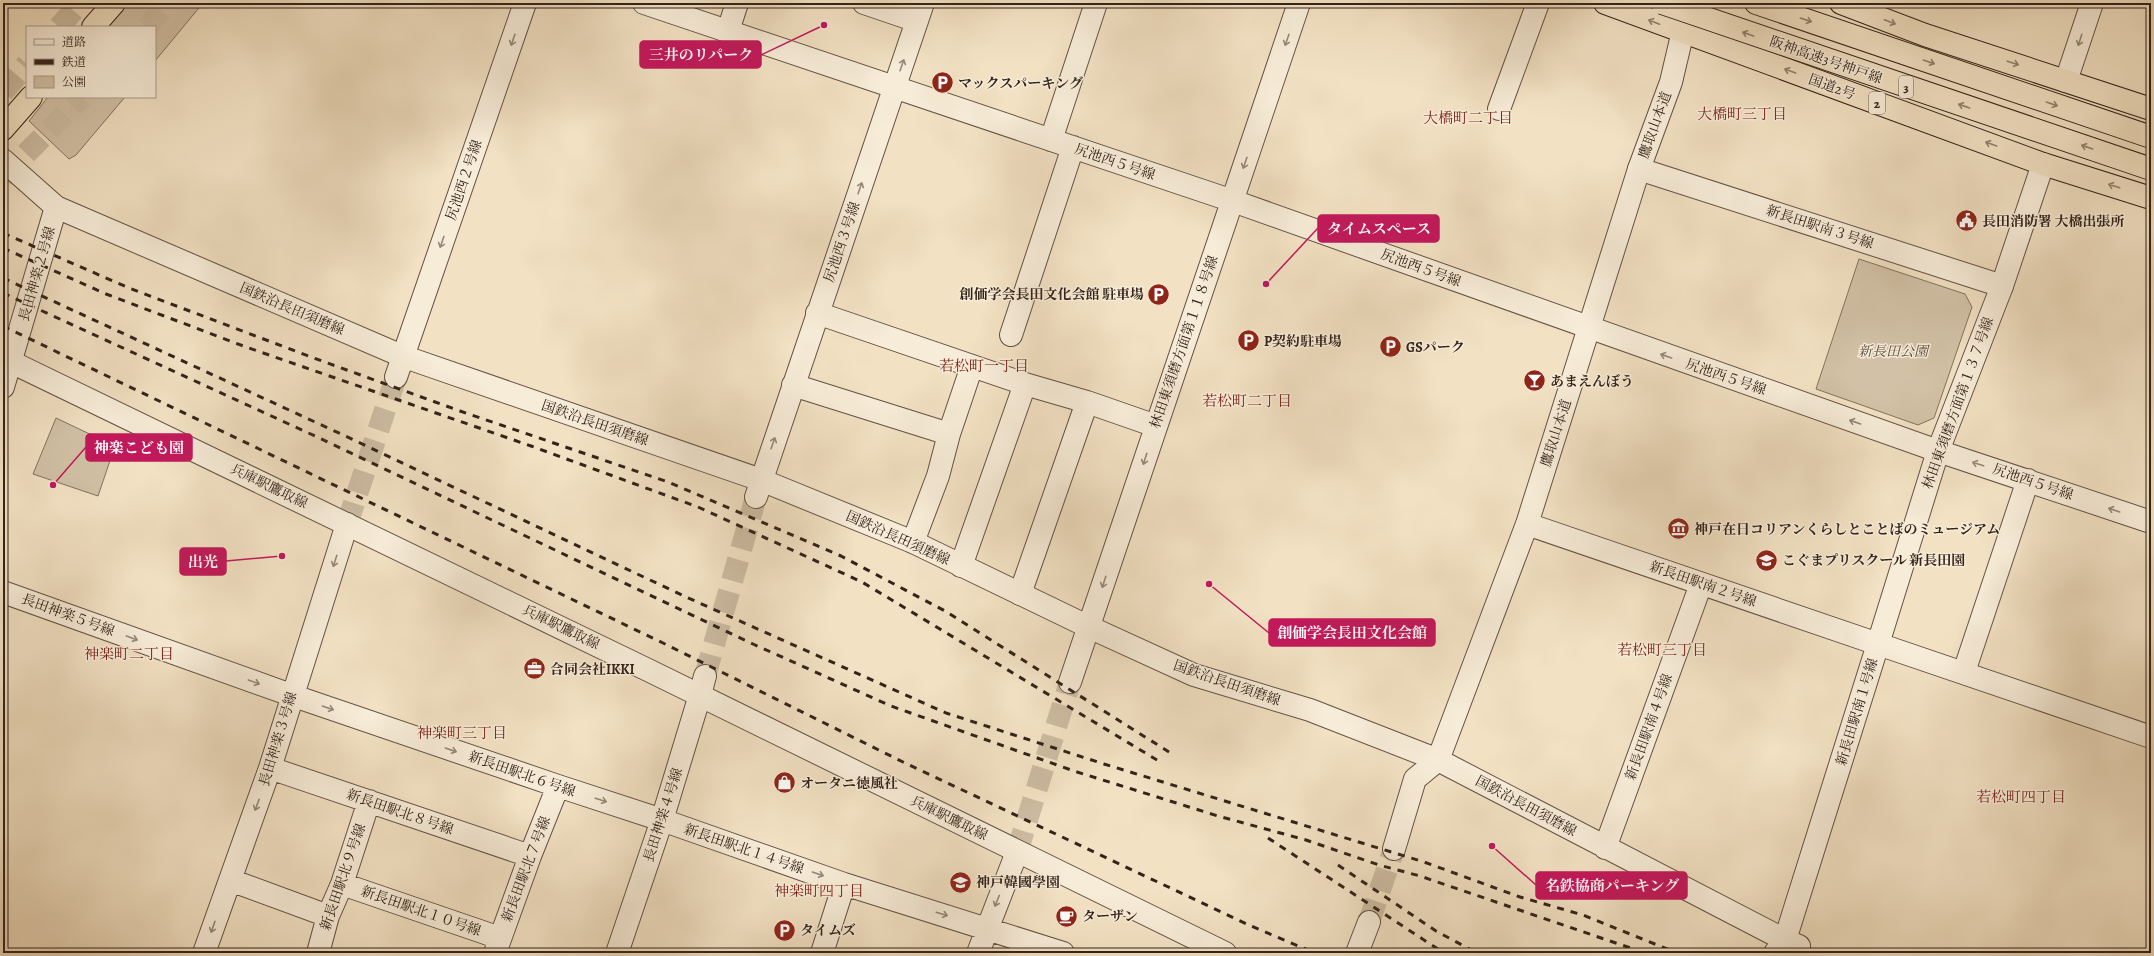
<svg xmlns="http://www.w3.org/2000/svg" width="2154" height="956" font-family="Alegreya,'Noto Serif JP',serif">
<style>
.green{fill:#d2c1a6;stroke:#827260}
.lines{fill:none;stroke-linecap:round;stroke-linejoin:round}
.minor-tunnel{stroke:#ccbba1;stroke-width:22;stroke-dasharray:22 11;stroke-linecap:butt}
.motorway-tunnel{stroke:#ccbba1;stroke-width:22;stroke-dasharray:22 11;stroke-linecap:butt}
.minor-casing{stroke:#635244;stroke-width:24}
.tertiary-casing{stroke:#635244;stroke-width:24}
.trunk-casing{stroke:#33231a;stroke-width:24}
.motorway-casing{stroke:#33231a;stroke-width:24}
.minor{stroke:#f7ecd8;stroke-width:22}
.tertiary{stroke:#f7ecd8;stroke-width:22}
.trunk{stroke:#f2e1c3;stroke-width:22}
.motorway{stroke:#f2e1c3;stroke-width:22}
.rail{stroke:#33231a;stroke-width:3;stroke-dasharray:7 7;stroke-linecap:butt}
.motorway-bridge-casing{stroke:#33231a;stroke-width:24;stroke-linecap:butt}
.motorway-bridge{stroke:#f2e1c3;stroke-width:22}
.oneway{stroke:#92826e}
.oneway2{stroke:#958879}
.labels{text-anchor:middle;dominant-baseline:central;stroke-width:3;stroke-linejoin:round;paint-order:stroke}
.shield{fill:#f7ecd8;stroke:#6e5f53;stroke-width:1}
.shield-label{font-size:13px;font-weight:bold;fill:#33231a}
.street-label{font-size:14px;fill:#33231a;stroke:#f7ecd8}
.poi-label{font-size:14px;font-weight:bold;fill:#33231a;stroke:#f7ecd8;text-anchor:start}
.park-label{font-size:14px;font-style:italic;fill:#5b4a3d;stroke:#f7ecd8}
.neighbourhood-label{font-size:15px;fill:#7a1f14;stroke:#f7ecd8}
.leader{fill:none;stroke:#c2185b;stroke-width:1.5}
.callout-dot{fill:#c2185b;stroke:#f7ecd8;stroke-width:1.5}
.callout{fill:#c2185b;stroke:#c2185b;stroke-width:1.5}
.callout-label{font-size:15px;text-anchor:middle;font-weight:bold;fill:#fff}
</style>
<rect width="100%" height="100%" fill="#f2e1c3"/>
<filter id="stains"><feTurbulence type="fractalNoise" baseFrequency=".005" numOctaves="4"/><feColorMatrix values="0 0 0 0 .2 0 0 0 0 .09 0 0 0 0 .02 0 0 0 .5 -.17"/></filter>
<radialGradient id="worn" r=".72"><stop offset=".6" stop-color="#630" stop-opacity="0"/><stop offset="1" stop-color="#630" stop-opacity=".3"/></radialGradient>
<path class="green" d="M127,3H203L155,61V27H107Z
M48,97H125L76,155L69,159L29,121Z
M1859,259L1965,294L1972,307L1934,418L1918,425L1816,389Z
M56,418L115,446L98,496L33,474Z"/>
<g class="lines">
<path class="minor-tunnel" d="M347,524L396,377
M705,676L756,497
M1017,852L1070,682
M1369,922L1394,849"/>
<path class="motorway-tunnel" d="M59,27L80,3
M147,27L168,3
M3,92L27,64
M3,177L82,97"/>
<defs>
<path id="minor" d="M644,3L1233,201L1938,451L2151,522
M864,3L917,21
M728,31L737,3
M2066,81L2092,3
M1499,109L1538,3
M1051,140L1096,3
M1639,169L2002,286
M817,313L1025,384L1087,402L1156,426
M1011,335L1073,147
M396,377L525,3
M793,385L949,434
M3,387L56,207
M756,497L923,3
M913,542L938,476L949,434L972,366
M961,566L1025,384
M3,592L291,695L558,786L662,820L844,884L1063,953
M1020,594L1087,402
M1964,672L2028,480
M1070,682L1299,3
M700,695L705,676
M270,768L530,856
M1394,849L1415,779L1438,760
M230,880L328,916
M342,884L500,938
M204,953L270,768L347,524
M318,953L328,916L342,884L369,801
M495,953L530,856L558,786
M822,953L844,884
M978,953L1017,852
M1357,953L1369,922
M1775,953L1785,940L1799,946"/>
<path id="tertiary" d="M3,160L56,207L402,356L761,480L913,542L1089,627L1194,675L1310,710L1438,760L1785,940L1878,644L2151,737
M3,358L650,671L1225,953
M1527,524L1878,644L1938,451L2002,286L2043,164
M1438,760L1527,524L1639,169L1671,82L1687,14
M1605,848L1701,584
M617,953L662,820L700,695"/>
<path id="trunk" d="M1605,3L2043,164L2151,198
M1841,3L1925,35L2151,109"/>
<path id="motorway" d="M1756,3L2151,137
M93,27L114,3
M3,129L31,97"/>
</defs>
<use href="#minor" class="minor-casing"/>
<use href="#tertiary" class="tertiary-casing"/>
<use href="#trunk" class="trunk-casing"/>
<use href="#motorway" class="motorway-casing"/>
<use href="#minor" class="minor"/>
<use href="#tertiary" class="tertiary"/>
<use href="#trunk" class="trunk"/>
<use href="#motorway" class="motorway"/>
<path class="rail" d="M3,233L129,288L311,357L460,411L668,482L841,556L945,611L1169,752
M3,248L106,294L246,347L531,446L698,507L862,582L1157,760
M3,278L341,434L686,597L946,713L1104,764L1424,862L1520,897L1583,915L1677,953
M3,293L315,436L753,644L891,706L1074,771L1218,816L1306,840L1379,865L1420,876L1645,953
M3,326L663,643L903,762L1251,926L1315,953
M1268,838L1444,953
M1338,865L1436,931L1477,953"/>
<defs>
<path id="motorway-bridge" d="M1662,3L2151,169"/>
</defs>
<use href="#motorway-bridge" class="motorway-bridge-casing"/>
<use href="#motorway-bridge" class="motorway-bridge"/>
</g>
<defs><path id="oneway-shaft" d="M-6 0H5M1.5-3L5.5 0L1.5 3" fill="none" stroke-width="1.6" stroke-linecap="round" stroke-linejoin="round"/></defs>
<g class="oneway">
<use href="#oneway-shaft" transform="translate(1806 20) rotate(19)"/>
<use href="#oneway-shaft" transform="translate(1654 22) rotate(-159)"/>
<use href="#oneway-shaft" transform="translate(1890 22) rotate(21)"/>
<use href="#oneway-shaft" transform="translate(1748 34) rotate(-161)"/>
<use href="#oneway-shaft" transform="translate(1929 62) rotate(19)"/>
<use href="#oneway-shaft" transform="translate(2013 63) rotate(18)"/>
<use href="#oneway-shaft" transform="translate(1790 71) rotate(-160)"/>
<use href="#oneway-shaft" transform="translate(2052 104) rotate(19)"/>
<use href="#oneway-shaft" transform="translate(1964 106) rotate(-161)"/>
<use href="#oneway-shaft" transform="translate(1991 144) rotate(-160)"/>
<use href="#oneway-shaft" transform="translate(2087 147) rotate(-161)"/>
<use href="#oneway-shaft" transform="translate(2114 186) rotate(-162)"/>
</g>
<g class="oneway2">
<use href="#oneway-shaft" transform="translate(513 40) rotate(109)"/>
<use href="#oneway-shaft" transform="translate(1287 40) rotate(109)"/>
<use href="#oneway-shaft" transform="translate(2080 40) rotate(108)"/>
<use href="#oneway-shaft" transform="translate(902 65) rotate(-71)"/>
<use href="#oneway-shaft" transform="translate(1245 163) rotate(109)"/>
<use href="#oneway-shaft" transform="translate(860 188) rotate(-71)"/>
<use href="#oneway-shaft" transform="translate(442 242) rotate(109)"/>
<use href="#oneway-shaft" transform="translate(1666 356) rotate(-161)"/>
<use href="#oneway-shaft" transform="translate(1855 422) rotate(-161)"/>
<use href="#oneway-shaft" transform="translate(773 443) rotate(-71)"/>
<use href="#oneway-shaft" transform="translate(1145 459) rotate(108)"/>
<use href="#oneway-shaft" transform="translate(1978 464) rotate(-162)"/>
<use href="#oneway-shaft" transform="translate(2114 510) rotate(-161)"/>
<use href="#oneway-shaft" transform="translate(335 561) rotate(108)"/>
<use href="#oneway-shaft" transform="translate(1104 582) rotate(108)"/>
<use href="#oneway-shaft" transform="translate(132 638) rotate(20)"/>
<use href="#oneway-shaft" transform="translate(254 682) rotate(20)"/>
<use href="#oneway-shaft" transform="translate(328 708) rotate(19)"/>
<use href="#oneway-shaft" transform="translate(451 750) rotate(19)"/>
<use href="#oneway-shaft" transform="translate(601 800) rotate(18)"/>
<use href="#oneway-shaft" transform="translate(257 805) rotate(110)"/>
<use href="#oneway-shaft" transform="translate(818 874) rotate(19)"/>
<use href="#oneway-shaft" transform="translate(997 901) rotate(112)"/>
<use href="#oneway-shaft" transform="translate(942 914) rotate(17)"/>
<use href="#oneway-shaft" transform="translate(213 927) rotate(109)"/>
</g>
<defs>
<symbol id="parking-disc" viewBox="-11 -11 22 22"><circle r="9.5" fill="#8f2418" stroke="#f7ecd8"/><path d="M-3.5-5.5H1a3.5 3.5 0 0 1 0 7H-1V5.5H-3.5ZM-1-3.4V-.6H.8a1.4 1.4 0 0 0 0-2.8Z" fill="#fff"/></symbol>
<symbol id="civic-disc" viewBox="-11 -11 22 22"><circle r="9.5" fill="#8f2418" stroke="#f7ecd8"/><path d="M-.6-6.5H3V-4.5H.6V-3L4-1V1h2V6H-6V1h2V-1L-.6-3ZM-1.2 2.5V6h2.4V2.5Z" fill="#fff"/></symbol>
<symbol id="bar-disc" viewBox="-11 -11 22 22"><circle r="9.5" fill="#8f2418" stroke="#f7ecd8"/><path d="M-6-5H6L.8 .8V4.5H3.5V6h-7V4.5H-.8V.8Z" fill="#fff"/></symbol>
<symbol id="museum-disc" viewBox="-11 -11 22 22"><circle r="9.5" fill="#8f2418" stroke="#f7ecd8"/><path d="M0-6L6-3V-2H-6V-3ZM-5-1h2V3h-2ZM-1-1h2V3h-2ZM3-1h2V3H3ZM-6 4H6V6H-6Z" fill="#fff"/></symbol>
<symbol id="school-disc" viewBox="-11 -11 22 22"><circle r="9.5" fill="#8f2418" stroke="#f7ecd8"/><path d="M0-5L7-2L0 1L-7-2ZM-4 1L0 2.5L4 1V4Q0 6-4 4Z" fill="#fff"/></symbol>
<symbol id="office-disc" viewBox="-11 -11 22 22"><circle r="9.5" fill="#8f2418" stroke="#f7ecd8"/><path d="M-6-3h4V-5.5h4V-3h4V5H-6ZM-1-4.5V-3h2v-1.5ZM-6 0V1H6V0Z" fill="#fff"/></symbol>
<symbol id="shop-disc" viewBox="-11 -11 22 22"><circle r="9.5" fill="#8f2418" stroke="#f7ecd8"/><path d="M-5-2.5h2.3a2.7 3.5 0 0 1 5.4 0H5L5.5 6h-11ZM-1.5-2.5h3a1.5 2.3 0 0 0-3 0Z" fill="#fff"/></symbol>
<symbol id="cafe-disc" viewBox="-11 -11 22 22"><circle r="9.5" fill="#8f2418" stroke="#f7ecd8"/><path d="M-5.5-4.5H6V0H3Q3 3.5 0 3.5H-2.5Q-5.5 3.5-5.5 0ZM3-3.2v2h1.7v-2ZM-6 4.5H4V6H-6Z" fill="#fff"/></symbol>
</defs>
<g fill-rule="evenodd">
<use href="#parking-disc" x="930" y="70" width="25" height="25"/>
<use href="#civic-disc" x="1954" y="208" width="25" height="25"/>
<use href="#parking-disc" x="1146" y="282" width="25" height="25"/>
<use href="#parking-disc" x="1236" y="328" width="25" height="25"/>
<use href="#parking-disc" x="1378" y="334" width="25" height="25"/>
<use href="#bar-disc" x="1522" y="368" width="25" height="25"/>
<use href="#museum-disc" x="1666" y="516" width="25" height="25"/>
<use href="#school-disc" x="1754" y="548" width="25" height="25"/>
<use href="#office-disc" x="522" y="656" width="25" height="25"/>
<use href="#shop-disc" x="772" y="770" width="25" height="25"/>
<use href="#school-disc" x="948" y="870" width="25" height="25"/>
<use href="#cafe-disc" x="1054" y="904" width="25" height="25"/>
<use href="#parking-disc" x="772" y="918" width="25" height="25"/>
</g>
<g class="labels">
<g class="shield">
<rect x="1899" y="76" width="14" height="22" rx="3"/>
<rect x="1869" y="92" width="16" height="22" rx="3"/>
</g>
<g class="shield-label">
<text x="1906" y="87">3</text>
<text x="1877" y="103">2</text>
</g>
<g class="street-label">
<text transform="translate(1826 60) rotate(19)">阪神高速3号神戸線</text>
<text transform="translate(1832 87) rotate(20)">国道2号</text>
<text transform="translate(1655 125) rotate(-70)">鷹取山本道</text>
<text transform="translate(1115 162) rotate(19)">尻池西５号線</text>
<text transform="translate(464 180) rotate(-71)">尻池西２号線</text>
<text transform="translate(1820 227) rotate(18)">新長田駅南３号線</text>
<text transform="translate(842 242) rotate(-71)">尻池西３号線</text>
<text transform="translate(1421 268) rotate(20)">尻池西５号線</text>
<text transform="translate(37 274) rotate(-74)">長田神楽２号線</text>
<text transform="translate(292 309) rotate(23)">国鉄沿長田須磨線</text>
<text transform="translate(1184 342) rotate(-71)">林田東須磨方面第１１８号線</text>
<text transform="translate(1726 377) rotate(19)">尻池西５号線</text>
<text transform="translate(1958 403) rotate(-70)">林田東須磨方面第１３７号線</text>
<text transform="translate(595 423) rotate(19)">国鉄沿長田須磨線</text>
<text transform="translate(1556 433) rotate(-72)">鷹取山本道</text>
<text transform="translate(2033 482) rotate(19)">尻池西５号線</text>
<text transform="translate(269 486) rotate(26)">兵庫駅鷹取線</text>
<text transform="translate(898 538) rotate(24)">国鉄沿長田須磨線</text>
<text transform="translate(1703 584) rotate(19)">新長田駅南２号線</text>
<text transform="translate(68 615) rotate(20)">長田神楽５号線</text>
<text transform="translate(561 627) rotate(26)">兵庫駅鷹取線</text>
<text transform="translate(1227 683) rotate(19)">国鉄沿長田須磨線</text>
<text transform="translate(1857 712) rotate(-73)">新長田駅南１号線</text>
<text transform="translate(1649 727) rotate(-70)">新長田駅南４号線</text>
<text transform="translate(278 739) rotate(-73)">長田神楽３号線</text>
<text transform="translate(522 774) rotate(19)">新長田駅北６号線</text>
<text transform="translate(1526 806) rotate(28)">国鉄沿長田須磨線</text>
<text transform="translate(400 812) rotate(19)">新長田駅北８号線</text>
<text transform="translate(663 815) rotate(-72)">長田神楽４号線</text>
<text transform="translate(949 818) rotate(26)">兵庫駅鷹取線</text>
<text transform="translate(744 849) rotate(19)">新長田駅北１４号線</text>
<text transform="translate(526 869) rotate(-69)">新長田駅北７号線</text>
<text transform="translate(343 877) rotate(-71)">新長田駅北９号線</text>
<text transform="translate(421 911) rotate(19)">新長田駅北１０号線</text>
</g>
<g class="poi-label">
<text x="958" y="83">マックスパーキング</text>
<text x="1982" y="221">長田消防署 大橋出張所</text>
<text x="1144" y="294" text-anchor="end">創価学会長田文化会館 駐車場</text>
<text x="1264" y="341">P契約駐車場</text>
<text x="1406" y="347">GSパーク</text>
<text x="1550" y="381">あまえんぼう</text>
<text x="1694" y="529">神戸在日コリアンくらしとことばのミュージアム</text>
<text x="1782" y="560">こぐまプリスクール 新長田園</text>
<text x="550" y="669">合同会社IKKI</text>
<text x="800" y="783">オータニ徳風社</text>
<text x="976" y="882">神戸韓國學園</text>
<text x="1082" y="916">ターザン</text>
<text x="800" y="930">タイムズ</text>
</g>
<g class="park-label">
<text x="1893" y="351">新長田公園</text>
</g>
<g class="neighbourhood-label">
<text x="1742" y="114">大橋町三丁目</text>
<text x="1468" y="118">大橋町二丁目</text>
<text x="984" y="366">若松町一丁目</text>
<text x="1247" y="401">若松町二丁目</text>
<text x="1662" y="650">若松町三丁目</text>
<text x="129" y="654">神楽町二丁目</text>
<text x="462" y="733">神楽町三丁目</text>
<text x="2021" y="797">若松町四丁目</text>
<text x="819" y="891">神楽町四丁目</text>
</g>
</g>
<path class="leader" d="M824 25L761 55M1266 284L1318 228M53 485L86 447M282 556L226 561M1209 584L1269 633M1492 846L1536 885"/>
<g class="callout-dot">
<circle cx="824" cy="25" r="4"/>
<circle cx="1266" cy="284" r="4"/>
<circle cx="53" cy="485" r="4"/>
<circle cx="282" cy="556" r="4"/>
<circle cx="1209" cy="584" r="4"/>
<circle cx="1492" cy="846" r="4"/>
</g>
<g class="callout">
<rect x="640" y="41" width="121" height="27" rx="4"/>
<rect x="1318" y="215" width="121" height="27" rx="4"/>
<rect x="86" y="434" width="106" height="27" rx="4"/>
<rect x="180" y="548" width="46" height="27" rx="4"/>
<rect x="1269" y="619" width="166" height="27" rx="4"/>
<rect x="1536" y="872" width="151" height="27" rx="4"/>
</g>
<g class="callout-label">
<text x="701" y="60">三井のリパーク</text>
<text x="1379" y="234">タイムスペース</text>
<text x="139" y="453">神楽こども園</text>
<text x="203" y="567">出光</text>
<text x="1352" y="638">創価学会長田文化会館</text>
<text x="1612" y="891">名鉄協商パーキング</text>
</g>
<rect width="2154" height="956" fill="none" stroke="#f2e1c3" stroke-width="16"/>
<rect x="4" y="4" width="2146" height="948" fill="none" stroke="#33231a" stroke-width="2"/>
<rect x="8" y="8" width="2138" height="940" fill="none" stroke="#33231a"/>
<rect x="26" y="26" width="130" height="72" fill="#f7ecd8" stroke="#a99c8c"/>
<rect x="34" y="39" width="20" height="6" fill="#f7ecd8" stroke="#a99c8c"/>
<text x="62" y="46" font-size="12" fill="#33231a">道路</text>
<rect x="34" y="59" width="20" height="6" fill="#33231a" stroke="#a99c8c"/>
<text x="62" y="66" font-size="12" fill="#33231a">鉄道</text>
<rect x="34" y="76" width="20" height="12" fill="#d2c1a6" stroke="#a99c8c"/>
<text x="62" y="86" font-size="12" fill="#33231a">公園</text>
<rect width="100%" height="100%" filter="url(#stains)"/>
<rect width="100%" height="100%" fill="url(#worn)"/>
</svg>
